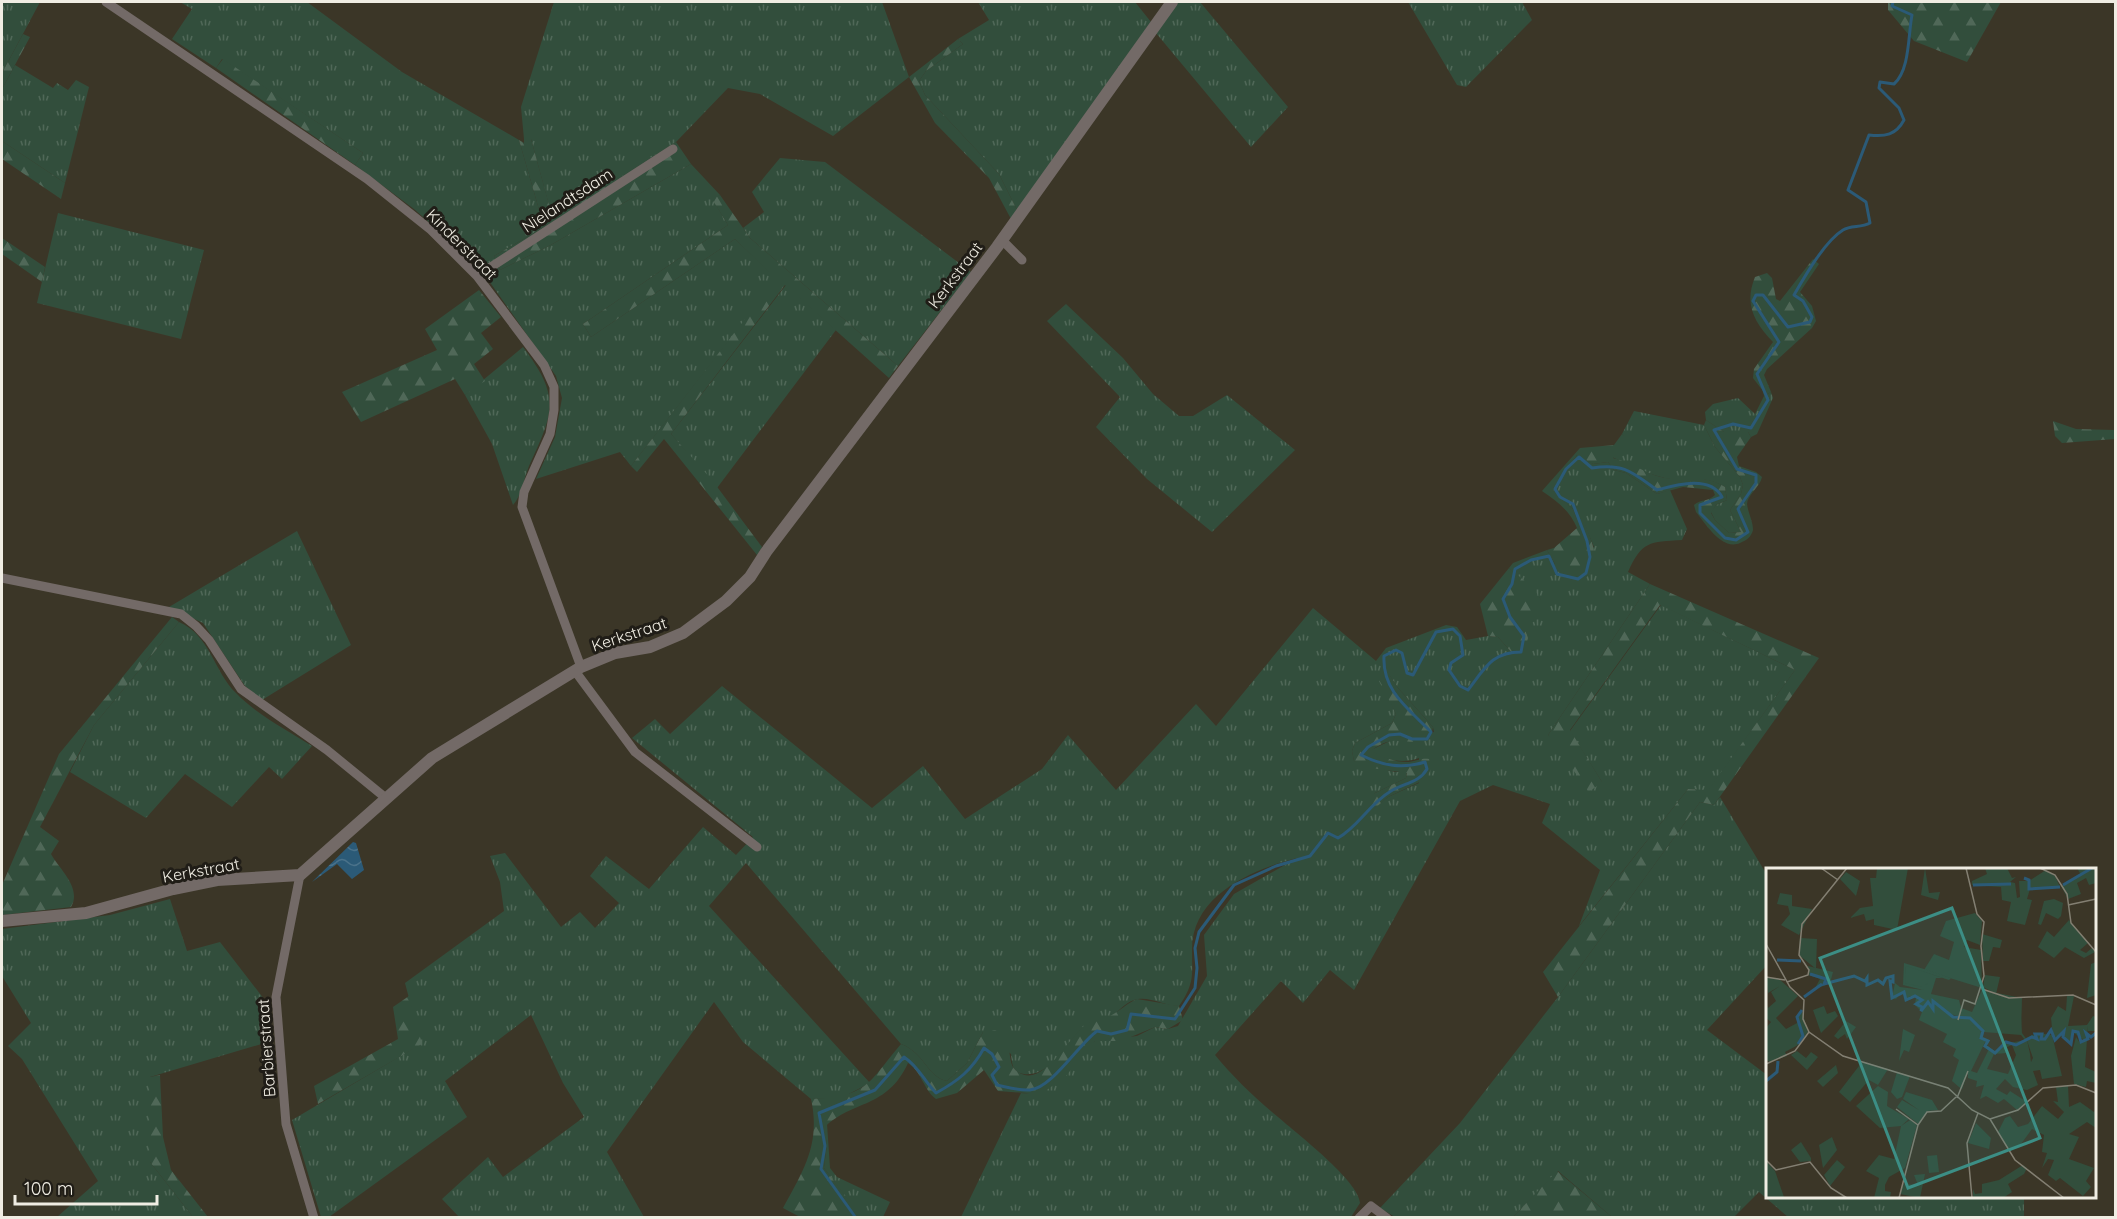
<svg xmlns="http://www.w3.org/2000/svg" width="2117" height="1219" font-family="Quicksand,sans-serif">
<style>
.grass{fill:url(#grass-tufts);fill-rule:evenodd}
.forest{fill:url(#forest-firs)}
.water{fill:url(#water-waves)}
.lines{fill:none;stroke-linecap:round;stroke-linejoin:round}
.stream{stroke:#2b5a77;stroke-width:3}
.minor{stroke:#736a67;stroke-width:9}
.tertiary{stroke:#736a67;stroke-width:12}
.labels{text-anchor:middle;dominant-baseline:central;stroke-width:6;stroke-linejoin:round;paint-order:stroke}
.street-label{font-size:16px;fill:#f0ede3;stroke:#201d17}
.inset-river{fill:none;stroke:#2b5a77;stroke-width:3}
.inset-road{fill:none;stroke:#837f72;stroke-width:1.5}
.view{fill:#3c8e85;fill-opacity:0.15;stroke:#3c8e85;stroke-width:3}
.inset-edge{fill:none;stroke:#f0ede3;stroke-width:3}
</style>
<defs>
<pattern id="grass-tufts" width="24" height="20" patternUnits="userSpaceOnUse" patternTransform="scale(1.5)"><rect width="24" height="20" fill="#324e3c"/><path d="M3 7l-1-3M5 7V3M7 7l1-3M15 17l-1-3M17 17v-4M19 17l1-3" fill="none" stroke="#506858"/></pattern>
<pattern id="forest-firs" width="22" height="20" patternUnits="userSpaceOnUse" patternTransform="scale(1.5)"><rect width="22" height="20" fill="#324e3c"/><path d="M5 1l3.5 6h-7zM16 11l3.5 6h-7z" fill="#506858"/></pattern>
<pattern id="water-waves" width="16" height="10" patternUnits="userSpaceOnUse" patternTransform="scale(1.5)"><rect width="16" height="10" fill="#2b5a77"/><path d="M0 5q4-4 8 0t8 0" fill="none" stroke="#4a728a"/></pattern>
</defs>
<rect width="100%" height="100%" fill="#3b3627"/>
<path class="grass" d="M2,2H40L2,73Z
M180,2H307L402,72L519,140L544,227L494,256L496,260L481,268L414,209L355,165L363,153L222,59L216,68L172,39L192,9Z
M554,2H882L909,77L833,136L760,94L728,88L676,142L553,220L531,139H524L521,107Z
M978,2H1135L1151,22L1017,210L999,174L925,95L919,81L926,71L963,44L958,39L989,20Z
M1178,2H1200L1288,107L1251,147L1156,33Z
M1408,2H1522L1532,20L1466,87L1457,85Z
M15,65L53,88L57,83L68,90L76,80L89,87L65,183L2,141V89Z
M780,158L825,162L971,272L898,366L750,238L743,228L764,212L752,192Z
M691,164L720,195L713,200L728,225L583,324L591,337L735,239L777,279L631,466L620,452L536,479L555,437L562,398L556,376L487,278L498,267L500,270L549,246Z
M58,213L204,250L181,339L37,303Z
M786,285L836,330L717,488L671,434Z
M1066,304L1123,358L1153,394L1179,416H1193L1227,395L1295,450L1212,532L1147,479L1096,427L1120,397L1047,321Z
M523,347C561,397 554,412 529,466C524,478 522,495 513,505L492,444L465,395Z
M1771,392L1773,398L1757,434L1751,437L1748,432H1724L1706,420L1705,412L1713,404L1738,398L1755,414L1764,396Z
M1634,411L1704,425L1715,447L1740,477L1743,485L1741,494L1730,510L1741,532L1729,533L1715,520L1711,512L1716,505L1727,500L1725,487C1700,472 1685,484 1661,477C1645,473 1628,464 1612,457L1625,437L1622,434Z
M1577,455H1581L1593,464L1608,462L1614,470L1626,473L1657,494L1670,490L1687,529L1682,540C1649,542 1642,541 1628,572L1650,584L1548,735L1602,782L1570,731L1661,605L1795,670L1708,791L1688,789L1579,926L1600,870L1542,823L1550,804L1493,785L1460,801L1354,990L1330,970L1303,1003L1281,981L1215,1055C1233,1077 1256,1099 1278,1117C1296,1133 1359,1181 1360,1203L1351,1217H961L1021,1093C1061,1097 1070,1058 1095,1041L1137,1036L1155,1027L1168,1029L1178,1026L1207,976L1204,935L1234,894L1297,858C1253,869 1192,895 1192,949C1192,975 1195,983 1179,1006C1165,1006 1148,995 1134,1000C1124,1003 1118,1013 1108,1018C1101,1021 1092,1020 1086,1025C1066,1040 1053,1077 1024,1074C1012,1073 1012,1063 1011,1054L983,1032L967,1063L947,1081C927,1077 925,1053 901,1044L746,863L709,906L870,1083L841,1098L811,1099L743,1042L714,1002L607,1152L644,1217H459L442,1199L488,1157L503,1177L584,1117L563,1083L531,1015L445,1081L467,1117L329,1217H321L292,1120L421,1044L405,983L504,911L500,882L490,856L505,853L561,927L580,912L595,928L619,903L590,876L606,856L649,889L703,827L736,855L753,837L632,738L655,719L670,734L722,686L872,808L923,766L965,819L1042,769L1068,735L1116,790L1196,704L1216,726L1313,608L1376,661L1386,648L1446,625L1457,627L1466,640L1488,636L1498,637L1513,654L1524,625L1541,608L1540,598L1509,568L1513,563L1547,550L1555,564L1551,574L1594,547L1585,525L1580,527L1573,509L1554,494L1553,489ZM1390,676L1398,688L1433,727L1434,732L1409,741L1396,738L1371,750C1383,761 1405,764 1419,758V783L1388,797L1366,815L1375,793L1406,778L1407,772H1395L1354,761L1352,751L1355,743L1392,723L1396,714L1391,703Z
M297,531L351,645L262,700L245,686L203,623L169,607Z
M179,622C210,635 214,672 236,693C257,715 287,730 312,746L282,779L269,767L232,807L185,774L146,818L70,772L94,725Z
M1720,797L1767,875V965L1707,1030L1767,1075L1768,1196L2024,1197V1218L1788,1217L1759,1192L1734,1217H1612L1558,1171L1513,1217H1395L1380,1208L1460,1123L1558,997L1700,802L1714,805Z
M170,899L187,951L220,942L264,999L268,1042L150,1077V1162L193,1217H57L98,1181L22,1059L8,1046L31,1023L2,976V929L110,915Z
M827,1124L830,1168L837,1177L890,1202L883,1217H861L824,1168L827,1144L824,1127Z"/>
<path class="forest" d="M1888,2H2001L1967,62L1914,41L1888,10Z
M23,34L30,37L2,89V73Z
M958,39L963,44L926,71L919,81L925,95L999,174L1017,210L1011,219L989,178L935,123L909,77Z
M223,59L363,153L355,165L216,68Z
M524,139H531L553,219L676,142L691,164L549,246L500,270L494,256L544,227L519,140L524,143Z
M2,141L65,183L61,199L2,159Z
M720,195L750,238L898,366L889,378L785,285L671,434L712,480L762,547L757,555L664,439L637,472L631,466L776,279L735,239L591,337L583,324L728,225L712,199Z
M2,238L45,267L42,282L2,254Z
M1813,259L1819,264L1800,292L1812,306L1816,321L1812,328L1767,369L1764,375L1771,392L1764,396L1763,391L1753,378L1754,369L1773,342C1754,322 1744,304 1755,277L1767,273L1772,278L1776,299L1780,301Z
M479,290L501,317L481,333L493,349L474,364L485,381L465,395L455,379L361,422L342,392L437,350L425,329Z
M1706,420L1724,432H1748L1751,437L1737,457L1739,466L1756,472L1762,477C1760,487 1747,495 1747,504C1748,513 1753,521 1753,530C1751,537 1747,540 1740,543C1722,551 1706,524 1696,512L1694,505C1700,499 1708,502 1715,495L1713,490L1683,487L1657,494L1626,473L1614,470L1608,462L1593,464L1577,455L1553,489L1555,494L1573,509L1580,526L1585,524C1593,543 1603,567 1582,581L1551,574L1548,567L1555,564L1547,550L1554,548L1577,528C1570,511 1557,501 1542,491L1580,448L1614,445L1622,434L1626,437L1613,458C1630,462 1645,473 1661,477C1686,483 1700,472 1725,487L1727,500L1716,505L1711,513L1715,520L1729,533L1741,532L1730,510L1741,494L1743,485L1740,477L1715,447L1704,425Z
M2053,421L2076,429L2115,430V439L2062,443L2055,436Z
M1509,568C1517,574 1536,590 1540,598C1546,611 1536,624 1524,626L1528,638L1524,653L1513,654L1498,637L1488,636L1480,604Z
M1650,584L1819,658L1714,805L1700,802L1558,997L1543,972L1688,789L1708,790L1795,670L1660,605L1570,730L1602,782L1589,792L1548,735Z
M172,617L179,622L94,725L40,827L59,841L51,854C60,870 82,888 71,907L2,915V885L59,754Z
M1389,674L1398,688L1433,727L1431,738C1408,749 1397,731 1372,750C1380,757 1398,763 1409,762C1417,761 1421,758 1429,759L1431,769L1426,779L1388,797L1366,816L1362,813L1375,793L1406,778L1407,773L1364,767L1354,761L1352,751L1355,743L1392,723L1396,714L1379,681Z
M409,996L422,1044L318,1104L314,1086L398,1039L393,1007Z
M1137,999L1179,1006L1183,1020L1168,1029L1155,1027L1121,1041H1095L1065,1077L1041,1094L998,1091L984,1070L957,1093L936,1099C923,1089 922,1072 908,1063C887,1109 852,1100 825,1127L827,1144L824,1168L862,1217H800L783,1208C803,1171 821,1144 811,1099C869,1096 867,1084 901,1044C925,1053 927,1077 947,1081L967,1063L983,1032L995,1030C1017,1041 1004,1064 1018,1072C1044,1090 1071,1032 1088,1023C1095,1019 1104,1020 1110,1016C1120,1011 1127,1003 1137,999Z
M160,1075L163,1137L171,1170L208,1217H193L150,1162V1077Z
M1557,1171L1612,1217H1513Z"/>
<path class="water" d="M353,842L356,843L364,870L352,879L337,864L312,882Z"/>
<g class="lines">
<path class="stream" d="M856,1218L821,1169L825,1146L819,1113L875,1090L904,1057C920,1068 923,1080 936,1093C958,1081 972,1070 984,1048L992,1054L999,1067L992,1075L997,1085C1007,1087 1019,1091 1030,1090C1052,1088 1078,1045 1097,1031L1111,1034L1127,1030L1131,1014L1175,1019L1195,988L1197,968L1195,948L1199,932L1234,885L1276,866L1310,856L1328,833L1338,838C1359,826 1369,804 1391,791C1404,783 1419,783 1427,769L1425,762C1402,769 1383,766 1361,755L1368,747L1389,735L1400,734L1412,739H1427L1431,732C1409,709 1382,691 1384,656L1396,650L1402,653L1407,673L1413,675L1436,632L1453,629L1460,636L1463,655L1451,663L1449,670L1460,686L1468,690C1485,668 1492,652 1521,652L1524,636L1510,617L1503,599L1512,584L1515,569L1531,560L1549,556L1557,574L1578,579L1586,573L1590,557L1587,541L1573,504L1560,497L1555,489L1566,469L1579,457L1592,468C1624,463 1632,472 1657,490C1676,485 1710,475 1722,497L1700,505V513L1725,538L1736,540L1748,532L1738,509L1756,483V475L1737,469L1714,430L1733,424L1751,428L1768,400L1757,374L1779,342L1753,301L1756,295H1763L1788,327L1810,322L1812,317L1803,301L1794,295C1805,276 1825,241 1843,230C1851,225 1861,228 1870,223L1866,202L1848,190L1869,135C1885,137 1896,135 1904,120L1899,108L1879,88L1880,82L1894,84C1910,70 1908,35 1912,15L1892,6L1893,2"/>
<path class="minor" d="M106,2L367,179L431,230L477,276L544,365L554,387V410L550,434L524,492L522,507L581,667
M1002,240L1022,260
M477,276L673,149
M2,578L181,614L196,626L209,640L241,689L327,750L387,799
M575,671L635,752L757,847
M300,875L276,997L286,1124L314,1218
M1359,1218L1371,1206L1387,1218"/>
<path class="tertiary" d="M2,921L86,913L173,889L217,880L300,875L432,758L581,667L615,653L650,647L683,633L726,601L750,577L766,552L997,247L1172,2"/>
</g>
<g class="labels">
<g class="street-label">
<text transform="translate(567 200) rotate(-33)">Nielandtsdam</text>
<text transform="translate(462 244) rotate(45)">Kinderstraat</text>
<text transform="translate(955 275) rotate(-53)">Kerkstraat</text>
<text transform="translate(629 634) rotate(-18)">Kerkstraat</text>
<text transform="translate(201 870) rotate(-10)">Kerkstraat</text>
<text transform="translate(266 1048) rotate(-94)">Barbierstraat</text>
</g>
</g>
<g transform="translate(1766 868)">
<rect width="330" height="330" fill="#3b3627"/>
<path d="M111,0H142L131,62L108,57V51L100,53L98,46L84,50L94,40L107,38L104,10H110ZM159,0L163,25L174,24L172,32L155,27ZM219,0H241L246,10L250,9L244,14L249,15L251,30L254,29L253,13H263L280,2L289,8L294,19L264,21L261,31L266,32L259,57L241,53L245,34L236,32L235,19L206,17V13L221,6ZM311,0H330V15L323,17L320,10L311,15L315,26L302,31L295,18L315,7ZM80,4L94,13L90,28L74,11ZM14,25L26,27V38L46,41L33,67L15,57L24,46L22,38L11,36ZM288,31L297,35L295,48L292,51L280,45L275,57L272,56L278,33ZM209,45L216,53L214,77L201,72L198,79L215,82L216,120L158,102L168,86L183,92L188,74L174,68L180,53ZM303,52L322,75L314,82L320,85L326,80L329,84L318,90L299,79L288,90L272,79L281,63L288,69ZM216,66L236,72L234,80L227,79L223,93H217ZM34,70L51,71L50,101L33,87ZM330,94V127L321,130L325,96ZM140,97L177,110H170L165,126L193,132L195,140L206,144L216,122L256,130L255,167L218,164L204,150L183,146L190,151L202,150L215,163L213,170L220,172L205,203L211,205L223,181L228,186L221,201L242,206L250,187H264L265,194L267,190L260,170L271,165L286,167L296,208L276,211L274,202L267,203L272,217L261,222L247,219L239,211L230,221L241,227L244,223L261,234L251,242L238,231L232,235L220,228L214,231L218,217L210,219L211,213L202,210V204L196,221L193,219L186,213L193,192L187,188L190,181L177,174L181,166L153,152L156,144L149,137L150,129L144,128L141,133L136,124L130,131L126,130L129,115L134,119L157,122L138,115ZM219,107L234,109L230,126L217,119ZM0,110H12L32,128L10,150L20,161L33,154L31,149L36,143L42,164L32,177L19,184L21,188L4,194L0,192V160L5,154L0,150V134L2,140L10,133L5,124L14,118L2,125ZM301,128H308L302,158L321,157L327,148L330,149L329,163H322V158L319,199L330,204V215L321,213L320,219L308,216L305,188L310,169L314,175L318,172L308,165L305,176L294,167L287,170L285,150L292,138L300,143ZM80,153L90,159L81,171L79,166L72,171L68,168ZM137,161L149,167L143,184L138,182L133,193ZM31,183L40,190L45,184L52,189L41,202L25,187ZM96,194L122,201L112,217L103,212L84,234L73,224ZM70,197L72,205L57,219L51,213ZM131,204L144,208L136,229L131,231L125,224ZM302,217L303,239L314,234L328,244L330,239V260L321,254L303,266L313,269L303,291L328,300L320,313L325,319L317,328L294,310L290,313L282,307L288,292L282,291L276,300L281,285L276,284L278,267L266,261L255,276L243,282L232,264L239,250L244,248L252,259L262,256L276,238L292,251L298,244L287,233L292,234L290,219ZM112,218L122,224L121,238L143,251L135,258L144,252L151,257L139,300L123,309L119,317V323L125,324L124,330H108L113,310L100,303L113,287L128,291L135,258L114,260L90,238ZM140,224L166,232L172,242L162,243L152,256L131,239L136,232L153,242L137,231ZM210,255L225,270L223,281L202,275ZM66,269L71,282L57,300L53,277ZM35,274L45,290V293L34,294L25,282ZM171,287L173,304L163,305L161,288ZM71,292L79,299L64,318L58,307ZM0,293L9,303L18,329L0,330ZM257,297L261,300L258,306L242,316L246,324L237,330H207V321L209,326L216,325V316L233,312ZM159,306L154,330L134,326L137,316L152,317L148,307Z" fill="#324e3c"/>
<path d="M138,95L158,101L185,110L183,112L140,98L139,115L156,119L162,115L157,122L137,117ZM42,98L67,104L64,115L48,122L54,111L43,107ZM58,138L61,146L69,143L72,148L55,165L47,142ZM255,149L256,165L261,172L266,195L264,187H250L246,177L241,179V185L228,186L218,179L220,172L212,169L215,163L204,156L202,150L217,162V169L222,173L220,177L230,184L238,176L259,172L255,167Z" fill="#324e3c"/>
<path class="inset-river" d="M258,10L263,12V21L294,19M207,17L245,16M297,17L326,0M11,92L35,93M44,106L60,111L58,116L88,108L99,113L101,110V117L112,112L117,116L120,110L127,108V114L124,113L126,130L138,124L140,132L149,128L156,132L150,136L156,139L155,143L162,134L167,141V133L187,149L204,150L217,163L215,170L222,173L219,178L229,185L240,174L250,177L266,169L271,171L269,166H276L275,171H279L285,162L289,172L298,163L297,169L305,176L307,163L312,164L315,174L322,171L320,165L325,169L330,165M38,129L56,116M32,176L37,168L31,149L36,142M0,213L11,204L12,193"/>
<path class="inset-road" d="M55,0L72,12M274,0L289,7L301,26L305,55L330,84M302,37L330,31M0,76L24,119L38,132L37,151L43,164L77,188L182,220L206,242L224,251L249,292L298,330M0,109L19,112M21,114L42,107L43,102L33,87L36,56L81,0M216,121L243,130L307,127L330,137M192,152L198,132L209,136L218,108L215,78L218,54L211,46L200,0M0,196L29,183L43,164M191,230L202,203M130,241L152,257M224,251L252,242L277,220L310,217L330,225M0,292L10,302L44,294L65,320L81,330M133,330L152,257L161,244L175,243L190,229M206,330L201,275L212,245"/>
<path class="view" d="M186,40L274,270L142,320L54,90Z"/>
<rect width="330" height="330" class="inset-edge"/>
</g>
<rect width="2117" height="1219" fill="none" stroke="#f0ede3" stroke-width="6"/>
<path d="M15 1195v9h142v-9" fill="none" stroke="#f0ede3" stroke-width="3"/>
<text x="24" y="1195" font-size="18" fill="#f0ede3" stroke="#201d17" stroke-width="4.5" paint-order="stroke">100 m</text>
</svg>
